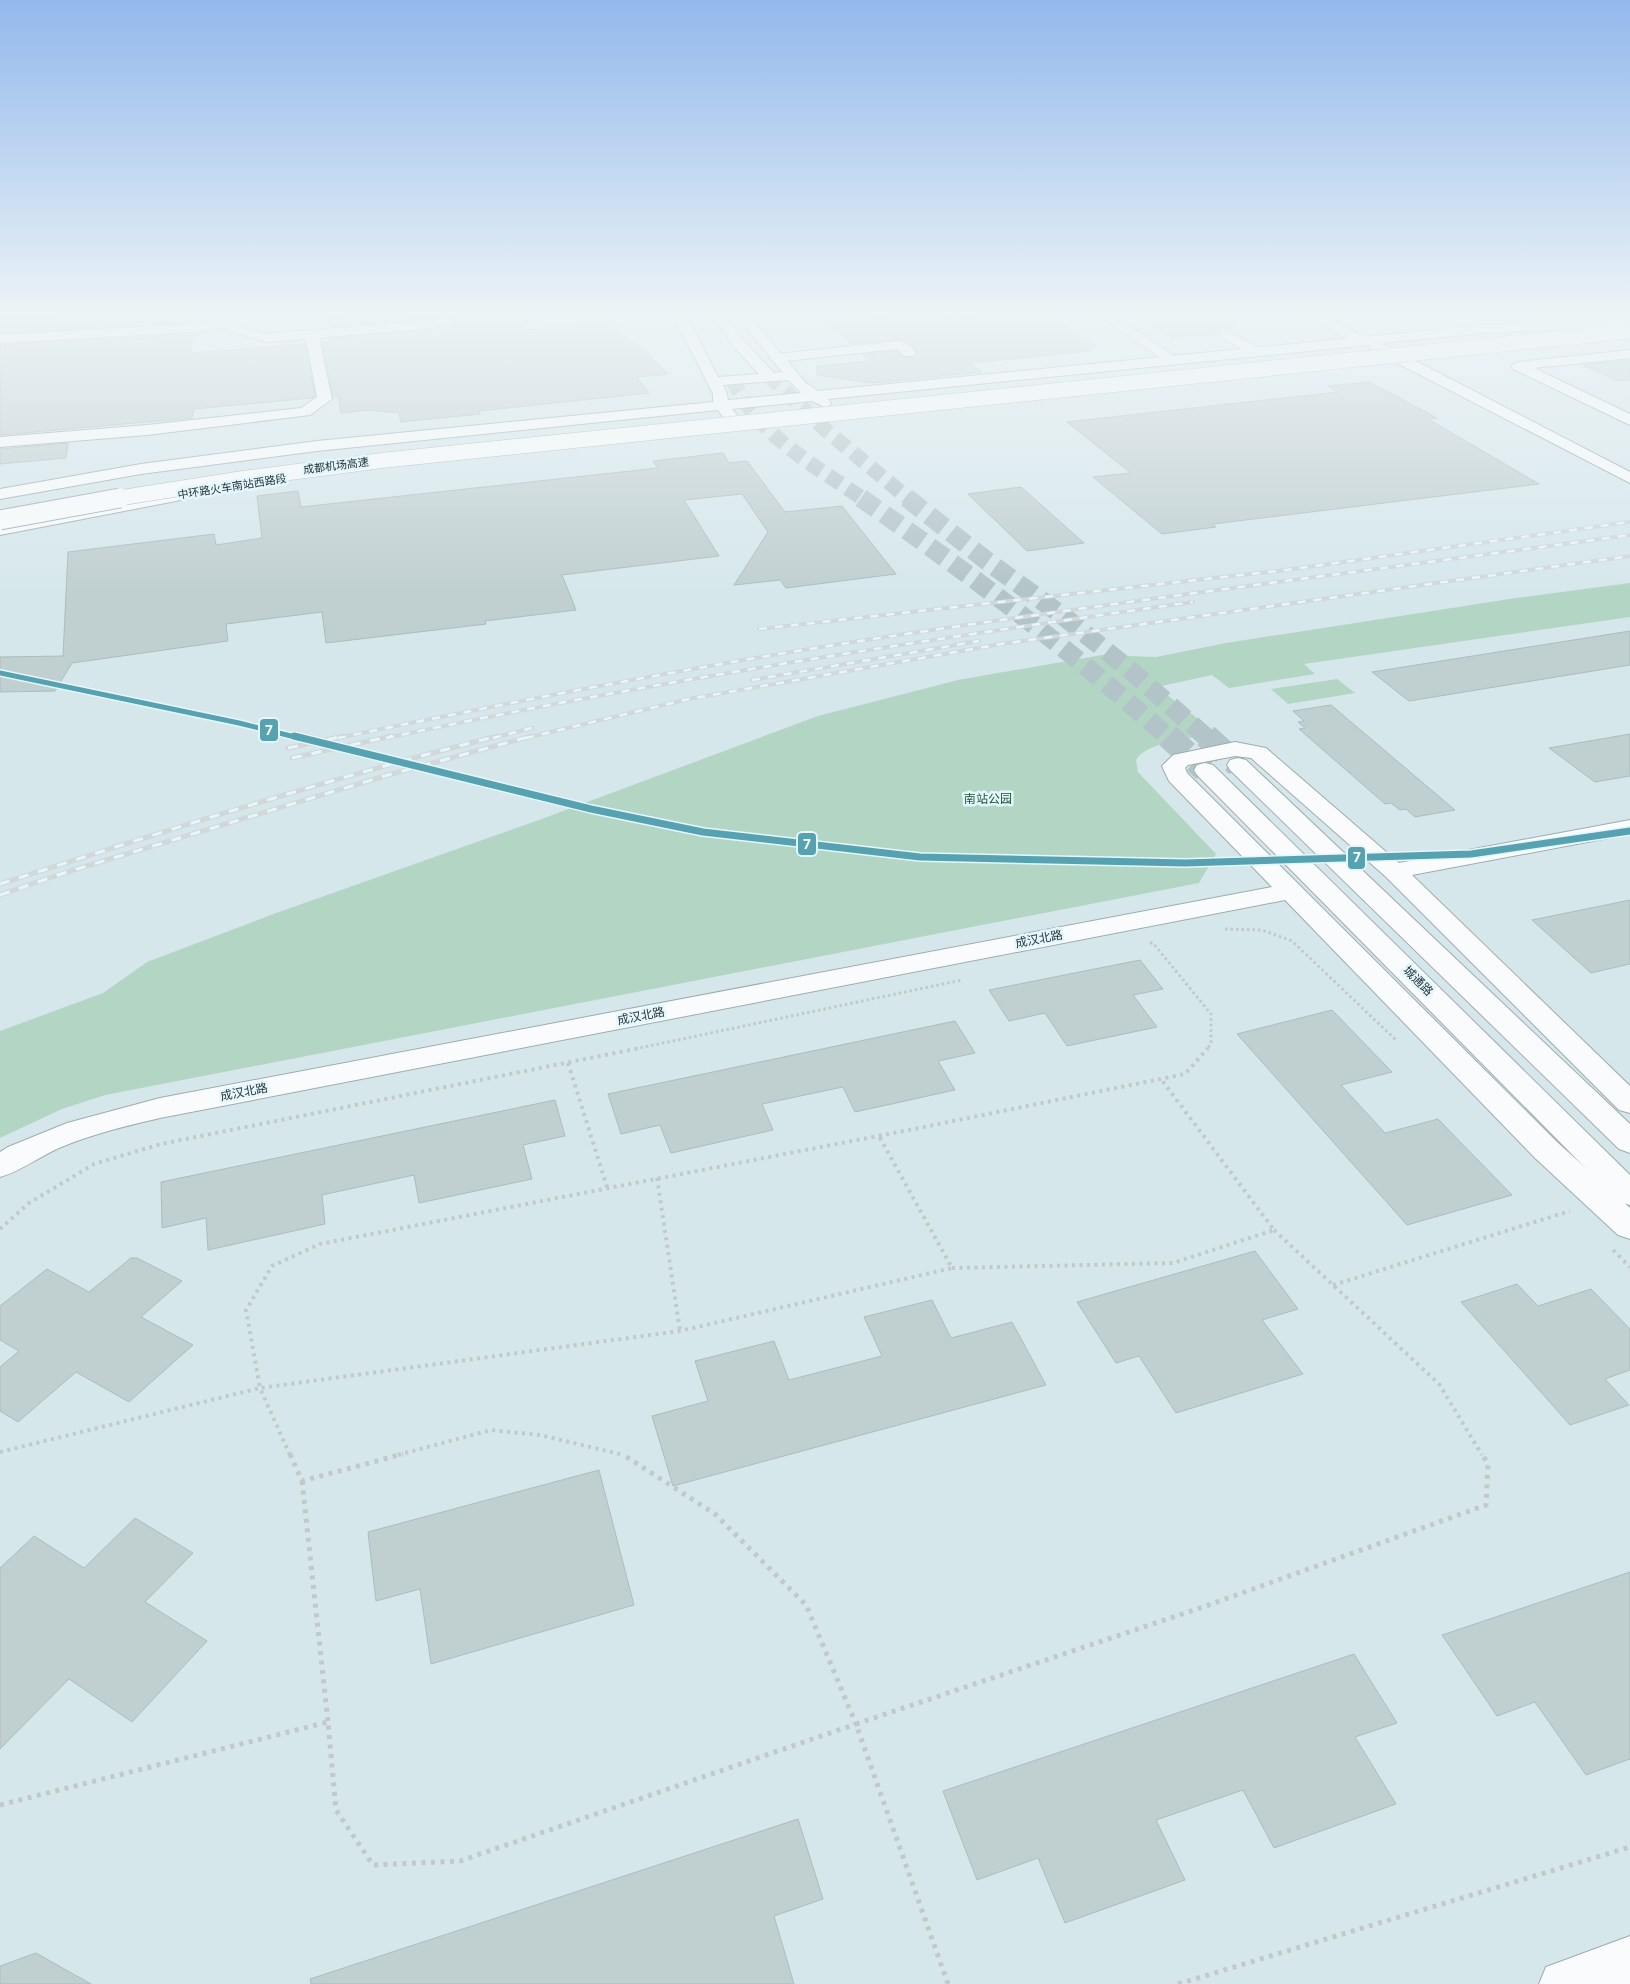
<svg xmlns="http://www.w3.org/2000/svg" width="1630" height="1984" font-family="Figtree,'Noto Sans SC',sans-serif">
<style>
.green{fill:#b2d5c4}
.building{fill:#c0cfd0;stroke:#adbcbd}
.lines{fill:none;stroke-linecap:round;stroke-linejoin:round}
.major-tunnel-far2{stroke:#b3c4c8;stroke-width:15;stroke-dasharray:15 8;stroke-linecap:butt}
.major-tunnel-far1{stroke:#b3c4c8;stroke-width:19;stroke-dasharray:19 9;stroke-linecap:butt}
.major-tunnel{stroke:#b3c4c8;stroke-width:25;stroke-dasharray:25 12;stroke-linecap:butt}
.minor-casing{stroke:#9eacb0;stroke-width:2}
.major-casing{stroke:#9eacb0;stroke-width:2}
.path-far2{stroke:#c3c8c9;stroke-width:3;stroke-dasharray:2.5 3;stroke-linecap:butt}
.path-far1{stroke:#c3c8c9;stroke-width:4;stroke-dasharray:3 4.5;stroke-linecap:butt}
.path{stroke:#c3c8c9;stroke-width:5;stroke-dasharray:4 5.5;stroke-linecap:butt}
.minor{fill:#f9fbfc;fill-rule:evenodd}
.major{fill:#f9fbfc;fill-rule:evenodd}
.rail-far1-casing{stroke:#d2d7d8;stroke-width:4}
.rail-casing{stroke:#d2d7d8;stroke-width:5}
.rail-far1{stroke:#e4f7fd;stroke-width:2.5;stroke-dasharray:8;stroke-linecap:butt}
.rail{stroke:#e4f7fd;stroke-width:3;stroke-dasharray:10;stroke-linecap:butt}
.highway-bridge-far1-casing{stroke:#9eacb0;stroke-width:16;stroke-linecap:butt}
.highway-bridge-casing{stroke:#9eacb0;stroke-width:21;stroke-linecap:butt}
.highway-bridge-far1{stroke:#f9fbfc;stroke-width:15}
.highway-bridge{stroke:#f9fbfc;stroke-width:19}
.metro-1-far1-casing{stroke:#e4f7fd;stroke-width:8}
.metro-1-casing{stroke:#e4f7fd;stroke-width:10}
.metro-1-far1{stroke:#56a2b0;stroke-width:5}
.metro-1{stroke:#56a2b0;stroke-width:7}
.labels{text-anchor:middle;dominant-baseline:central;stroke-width:5;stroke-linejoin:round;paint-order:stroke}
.far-street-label{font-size:11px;fill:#293639;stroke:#e4f7fd}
.park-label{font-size:12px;fill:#1c5634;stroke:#e4f7fd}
.street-label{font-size:12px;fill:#293639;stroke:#e4f7fd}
.line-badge{stroke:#e4f7fd;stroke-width:2}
.badge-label{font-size:14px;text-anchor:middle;font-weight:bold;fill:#fff}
</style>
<rect width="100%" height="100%" fill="#d6e7ec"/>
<path class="green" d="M1630,583V617L1304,664L1315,674L1229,688L1212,675L1157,687L1216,733C1194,738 1147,741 1136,760L1138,772L1216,854L1199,883L105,1095L62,1109L0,1138V1031L103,993L147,962L279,912L539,820L818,716L958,680L1102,655L1156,657L1226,643L1516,598Z
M1337,679L1355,693L1288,704L1271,689Z"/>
<path class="building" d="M58,315H187L185,323L0,333V318Z
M342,315H514L526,330L578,326L571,315H607L630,343H637L668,374L637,377L649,393L479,411L480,414L401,422L399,413L370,410L341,413L338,396L333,397L322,343L329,342V340L335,338L451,328L455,324L453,319L446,317L331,327L328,317Z
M895,315H937L941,319L977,315H1050L1096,346L1087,347L1092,351L970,363L982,372L872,383L817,375V366L870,361L863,355L896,351L904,358L916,357L918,353L916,350L908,343L901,339L851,344L826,322Z
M1136,315H1232L1233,332L1227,329L1219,333L1172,338Z
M180,335L179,336L196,335L190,353L305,344L315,396L312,398L194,409L192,418L0,435V345Z
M1630,360V380L1617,381L1583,365Z
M1369,382L1437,418L1428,419L1539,484L1213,524L1216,527L1162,534L1093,477L1131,473L1067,422L1338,392L1328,386Z
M68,443L66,458L0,464V449Z
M723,453L729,463L747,461L785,512L842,506L896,574L786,588L780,580L734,585L768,532L742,494L684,500L719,556L562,575L576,610L485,621L486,624L326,643L322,612L226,624L228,641L72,663L55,691L0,692V657L63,656L68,552L214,534L216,545L262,538L257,496L298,491L301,507L658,468L653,461Z
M1021,487L1084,543L1027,551L968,494Z
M1630,631V665L1409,701L1372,672Z
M1331,705L1455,810L1415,817L1406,809L1400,810L1391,803L1385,804L1299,729L1305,728L1298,722L1304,721L1293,711Z
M1630,734V776L1595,782L1549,748Z
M1630,900V964L1591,973L1532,920Z
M1140,960L1163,989L1133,995L1157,1027L1067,1046L1045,1013L1009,1021L989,990Z
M1332,1010L1392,1072L1341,1085L1385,1133L1438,1119L1512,1195L1407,1225L1237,1034Z
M955,1021L975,1053L938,1061L955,1090L855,1112L843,1087L762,1104L773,1130L671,1153L660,1125L621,1134L608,1094Z
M555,1100L565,1136L523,1145L532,1179L419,1203L414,1175L322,1195L325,1224L208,1250L206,1218L162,1228L161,1182Z
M1255,1251L1298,1309L1262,1320L1303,1374L1176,1413L1139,1356L1116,1363L1077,1302Z
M131,1258H137L182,1281L141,1317L193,1345L129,1402L76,1372L18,1422L0,1411V1367L19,1351L0,1340V1306L47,1269L89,1292Z
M1517,1284L1538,1306L1591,1289L1630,1329V1370L1605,1379L1629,1405L1570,1425L1461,1302Z
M932,1300L951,1338L1012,1322L1046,1385L673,1486L652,1416L708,1401L695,1361L774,1341L789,1380L882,1356L864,1317Z
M599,1470L634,1605L431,1664L420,1589L376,1601L368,1532Z
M135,1518L193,1553L145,1602L207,1641L132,1722L69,1679L0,1749V1568L34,1536L84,1568Z
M1630,1572V1759L1586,1775L1535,1702L1497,1716L1442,1635Z
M1354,1654L1397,1723L1355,1737L1396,1804L1274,1848L1243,1790L1156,1820L1185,1880L1065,1923L1038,1858L977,1880L943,1791Z
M798,1819L823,1899L774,1916L794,1984H311L310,1979Z
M36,1953L91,1984H0V1966Z"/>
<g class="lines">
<path class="major-tunnel-far2" d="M768,375L828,432L909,499
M732,379C737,388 742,398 748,406C777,446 823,471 863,499"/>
<path class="major-tunnel-far1" d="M861,498C969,573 1071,650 1169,738
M907,498L987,561L1063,616L1130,670L1207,738"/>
<path class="major-tunnel" d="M1168,736L1205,770
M1206,736L1238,765"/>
<defs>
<path id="minor" d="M797,315L791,319L745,324L738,320L740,317Z
M1097,315H1113L1180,360L1178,363H1168Z
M1305,315H1322L1367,338L1369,341L1362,345L1357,344Z
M1571,315H1616L1610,319L1512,330L1505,326L1512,322Z
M446,319L451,320L453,323L451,326L319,338L332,399L310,415L147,435L0,447V437L147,425L301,408L317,397L306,339L266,342L221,328L209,331L0,343V335L209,323L224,320L234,325L266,334Z
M1227,331L1260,348L1262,351L1260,354H1250L1222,338L1220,335L1222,332Z
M900,341C907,343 912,347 916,353L914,356H904L897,349L776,362L769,358L776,354Z
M1630,350V358L1534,368L1630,414V425L1513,369L1511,366L1518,362Z
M1235,742L1266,748L1399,863L1630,820V834L1412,875L1630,1086V1113L1619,1110L1385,876L1251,758L1235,756L1188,765L1185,768L1187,773L1557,1142L1630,1208V1239L1618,1235L1535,1158L1285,900L160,1118C126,1126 92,1134 59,1148C39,1157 21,1171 0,1177V1152L8,1147L67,1123L160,1098L1272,887L1169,781L1162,766L1173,755Z"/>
<path id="major" d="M673,315H686L718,377L759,374L735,348L712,315H725L745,342L774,373L782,372L736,315H749L806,383L818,391L1485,325L1630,318V326L1485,333L1381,343L1630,472V483L1370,349L1369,345L828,399L831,403L829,406L824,407L812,401L732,409L740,418L737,421C727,424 724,418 718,410L317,451L141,474L0,499V489L141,464L317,441L713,402V394ZM788,380L801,393L728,400L727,394L723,385Z
M175,491L181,492L183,496L181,500L0,535V525Z
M1238,758L1246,760L1630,1124V1153L1619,1149L1230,770L1227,765L1230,760Z
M1205,763L1213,765L1630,1175V1205L1619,1202L1197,775L1194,770L1197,765Z
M1630,1936V1984H1539L1546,1967Z"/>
</defs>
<use href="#minor" class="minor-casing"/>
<use href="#major" class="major-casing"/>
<path class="path-far2" d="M1225,929L1262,930L1292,941L1397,1041
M1150,943H1153L1211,1014V1044L1207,1049
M635,1049L962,980"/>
<path class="path-far1" d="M568,1063L607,1187
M657,1178L680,1331
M0,1229L29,1203L94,1164L161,1144L640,1048
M1274,1230L1439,1384L1482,1455
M1613,1250L1630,1267
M952,1268L1173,1263L1274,1230L1161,1079
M1333,1285L1570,1211
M0,1452L260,1388L246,1310L272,1266L320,1244L914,1129L1185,1074L1208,1048
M290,1455L260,1388L680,1331L952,1268L879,1136
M398,1455L491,1430L540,1435L624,1455"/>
<path class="path" d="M290,1454L302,1481L403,1454
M302,1481L328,1722
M0,1805L328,1722L336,1810L373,1865L460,1861L856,1724L806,1605L715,1514L622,1454
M948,1984L856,1724L1203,1607L1486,1505L1488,1464L1482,1454
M1178,1984L1630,1847"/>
<use href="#minor" class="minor"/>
<use href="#major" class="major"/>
<defs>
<path id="rail-far1" d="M759,629L1286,570L1630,522
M752,680L979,641
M338,738C492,706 647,676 803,650C1078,606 1354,573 1630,535
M386,738C653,681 923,640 1193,602
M493,738L532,728
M526,738L689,699L1001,644L1630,556"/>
<path id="rail" d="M288,748L344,736
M292,758L392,736
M0,884C165,831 330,778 498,736
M0,895L67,872L388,775L532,736"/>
</defs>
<use href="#rail-far1" class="rail-far1-casing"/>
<use href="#rail" class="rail-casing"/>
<use href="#rail-far1" class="rail-far1"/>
<use href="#rail" class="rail"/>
<defs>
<path id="highway-bridge-far1" d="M113,499L240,479L386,460L1630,331"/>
<path id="highway-bridge" d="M0,520L120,498"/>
</defs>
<use href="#highway-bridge-far1" class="highway-bridge-far1-casing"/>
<use href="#highway-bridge" class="highway-bridge-casing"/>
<use href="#highway-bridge-far1" class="highway-bridge-far1"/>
<use href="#highway-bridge" class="highway-bridge"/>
<defs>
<path id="metro-1-far1" d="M0,673L239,723L299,738"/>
<path id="metro-1" d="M294,736L591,809L703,832L920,857L1185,863L1471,854L1630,831"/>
</defs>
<use href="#metro-1-far1" class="metro-1-far1-casing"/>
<use href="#metro-1" class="metro-1-casing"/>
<use href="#metro-1-far1" class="metro-1-far1"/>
<use href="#metro-1" class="metro-1"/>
</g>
<linearGradient id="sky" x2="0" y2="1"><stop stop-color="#92b8ec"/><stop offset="0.53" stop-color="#edf4f6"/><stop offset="1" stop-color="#edf4f6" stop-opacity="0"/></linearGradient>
<rect width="1630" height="593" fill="url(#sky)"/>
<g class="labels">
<g class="far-street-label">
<text transform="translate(336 466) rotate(-7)">成都机场高速</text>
<text transform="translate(232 487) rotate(-9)">中环路火车南站西路段</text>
</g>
<g class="park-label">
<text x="988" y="799">南站公园</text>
</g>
<g class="street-label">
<text transform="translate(1039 939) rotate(-11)">成汉北路</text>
<text transform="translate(1418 981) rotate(45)">城通路</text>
<text transform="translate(641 1016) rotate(-11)">成汉北路</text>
<text transform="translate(244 1092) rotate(-11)">成汉北路</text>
</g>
</g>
<g class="line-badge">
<rect x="259" y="718" width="20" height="24" rx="5" fill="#56a2b0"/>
<rect x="797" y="832" width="20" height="24" rx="5" fill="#56a2b0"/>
<rect x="1347" y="846" width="19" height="24" rx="5" fill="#56a2b0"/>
</g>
<g class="badge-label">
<text x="269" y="735">7</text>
<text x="807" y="849">7</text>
<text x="1357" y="862">7</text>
</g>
</svg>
